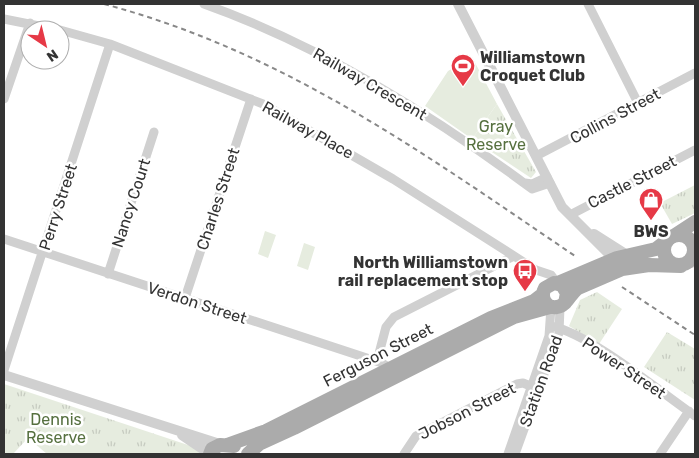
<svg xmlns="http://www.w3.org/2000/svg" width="699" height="458" font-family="Rubik,sans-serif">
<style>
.grass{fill:url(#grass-tufts)}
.pitch{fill:#e6ecdf}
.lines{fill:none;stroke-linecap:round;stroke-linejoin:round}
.minor{stroke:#d0d0d0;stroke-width:9}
.tertiary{stroke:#d0d0d0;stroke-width:10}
.primary{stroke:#ababab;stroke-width:14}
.rail{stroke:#888;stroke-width:2;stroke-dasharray:5 4;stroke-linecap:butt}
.labels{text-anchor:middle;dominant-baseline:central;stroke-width:5;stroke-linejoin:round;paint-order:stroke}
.poi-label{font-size:16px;font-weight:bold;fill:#333;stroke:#fff;text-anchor:start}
.street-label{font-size:16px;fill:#333;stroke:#fff}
.park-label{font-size:16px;fill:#56703f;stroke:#fff}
</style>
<defs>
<pattern id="grass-tufts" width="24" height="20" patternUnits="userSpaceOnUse" patternTransform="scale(1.25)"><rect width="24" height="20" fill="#e6ecdf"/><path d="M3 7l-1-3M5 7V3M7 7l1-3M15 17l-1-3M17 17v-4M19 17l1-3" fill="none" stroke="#c6cbc0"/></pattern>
</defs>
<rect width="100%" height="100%" fill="#fff"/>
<path class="grass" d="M497,104L536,172L531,178L472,139Z
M695,185V213L672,224L660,203Z
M597,292L622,309L599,344L569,326L580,300Z
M667,332L695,349V400L644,367Z
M4,384L191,446L202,454H47L28,438L13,454H4Z"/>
<path class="pitch" d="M472,57L497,104L472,139L425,106L448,71Z
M265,231L276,235L268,258L258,254Z
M304,243L315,247L308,270L297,266Z
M59,409L112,454H57L36,436Z"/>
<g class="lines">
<path class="minor" d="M204,4C322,46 433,115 532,189L550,183
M588,4L638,103
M4,19L59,30
M60,30L110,44L263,104L393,179L536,270L551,275L557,283
M4,99L30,23
M536,156L695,73
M525,183L532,184L547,177
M570,215L695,150
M4,239L382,363L390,368
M108,274L154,132
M185,298L251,99
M551,326C590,334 659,391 695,416
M377,361L386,327L394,317L514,256
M4,370L110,44
M404,454L416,436L517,384L523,383L538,389
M508,454L549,336L551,307
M515,454L559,333L560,307
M660,454L689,411"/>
<path class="tertiary" d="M458,4L562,207L617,262
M594,234L627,255
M695,248V249
M683,265L695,262
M4,375L223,445
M182,435L210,454"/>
<path class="primary" d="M664 250a15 15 0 1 1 30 0a15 15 0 1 1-30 0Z
M672,237L695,222
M558,283L617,258L656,249L670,238
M565,303L567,293L562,285L554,283L545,288C540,296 545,309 557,307C567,306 570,293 578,288L622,269L649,265L681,266
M227,445L266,431L491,318L534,301L543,294
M210,454L212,449L220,445L234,446
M248,454L259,444L294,428L514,317L550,307"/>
<path class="rail" d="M104,4C284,52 423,153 575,256
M622,287L695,335"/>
</g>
<defs>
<symbol id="stadium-pin" viewBox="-11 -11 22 30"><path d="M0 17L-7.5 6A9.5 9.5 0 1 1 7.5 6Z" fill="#e63946" stroke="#fff"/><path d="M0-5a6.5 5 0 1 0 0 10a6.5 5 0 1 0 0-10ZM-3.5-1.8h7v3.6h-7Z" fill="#fff"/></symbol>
<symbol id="shop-pin" viewBox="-11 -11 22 30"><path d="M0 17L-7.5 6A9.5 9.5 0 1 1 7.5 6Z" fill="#e63946" stroke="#fff"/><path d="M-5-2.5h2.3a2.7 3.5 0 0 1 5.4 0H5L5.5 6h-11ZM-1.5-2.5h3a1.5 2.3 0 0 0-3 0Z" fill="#fff"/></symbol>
<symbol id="bus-pin" viewBox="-11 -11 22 30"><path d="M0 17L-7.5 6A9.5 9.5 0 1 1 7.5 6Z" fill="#e63946" stroke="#fff"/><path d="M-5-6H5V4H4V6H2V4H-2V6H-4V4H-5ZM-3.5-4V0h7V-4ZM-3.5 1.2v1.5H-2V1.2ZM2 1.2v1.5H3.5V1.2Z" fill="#fff"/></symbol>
</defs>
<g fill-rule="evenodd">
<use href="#stadium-pin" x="449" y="52" width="28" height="38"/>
<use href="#shop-pin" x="637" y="186" width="28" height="38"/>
<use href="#bus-pin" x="511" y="257" width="28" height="38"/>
</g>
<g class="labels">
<g class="poi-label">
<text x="480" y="57">Williamstown<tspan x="480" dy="18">Croquet Club</tspan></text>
<text x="651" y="231" text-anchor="middle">BWS</text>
<text x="508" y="262" text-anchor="end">North Williamstown<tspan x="508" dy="18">rail replacement stop</tspan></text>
</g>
<g class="street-label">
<text transform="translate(370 84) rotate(30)">Railway Crescent</text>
<text transform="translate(615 116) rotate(-28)">Collins Street</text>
<text transform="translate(308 130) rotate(29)">Railway Place</text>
<text transform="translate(632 182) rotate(-27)">Castle Street</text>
<text transform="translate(218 199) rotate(-72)">Charles Street</text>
<text transform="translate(131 203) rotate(-72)">Nancy Court</text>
<text transform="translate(58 207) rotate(-72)">Perry Street</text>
<text transform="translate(197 303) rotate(18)">Verdon Street</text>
<text transform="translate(378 355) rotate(-27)">Ferguson Street</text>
<text transform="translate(624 368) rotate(34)">Power Street</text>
<text transform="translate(541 381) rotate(-70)">Station Road</text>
<text transform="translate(467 411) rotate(-27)">Jobson Street</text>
</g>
<g class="park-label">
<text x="496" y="126">Gray<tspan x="496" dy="18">Reserve</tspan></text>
<text x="56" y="419">Dennis<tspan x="56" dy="18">Reserve</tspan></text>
</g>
</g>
<rect width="699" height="458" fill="none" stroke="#333333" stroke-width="10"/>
<g transform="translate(45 45) rotate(145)"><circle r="24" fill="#ffffff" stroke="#adadad"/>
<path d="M0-4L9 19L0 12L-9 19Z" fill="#e63946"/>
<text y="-8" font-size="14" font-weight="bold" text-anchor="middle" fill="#333333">N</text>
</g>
</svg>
